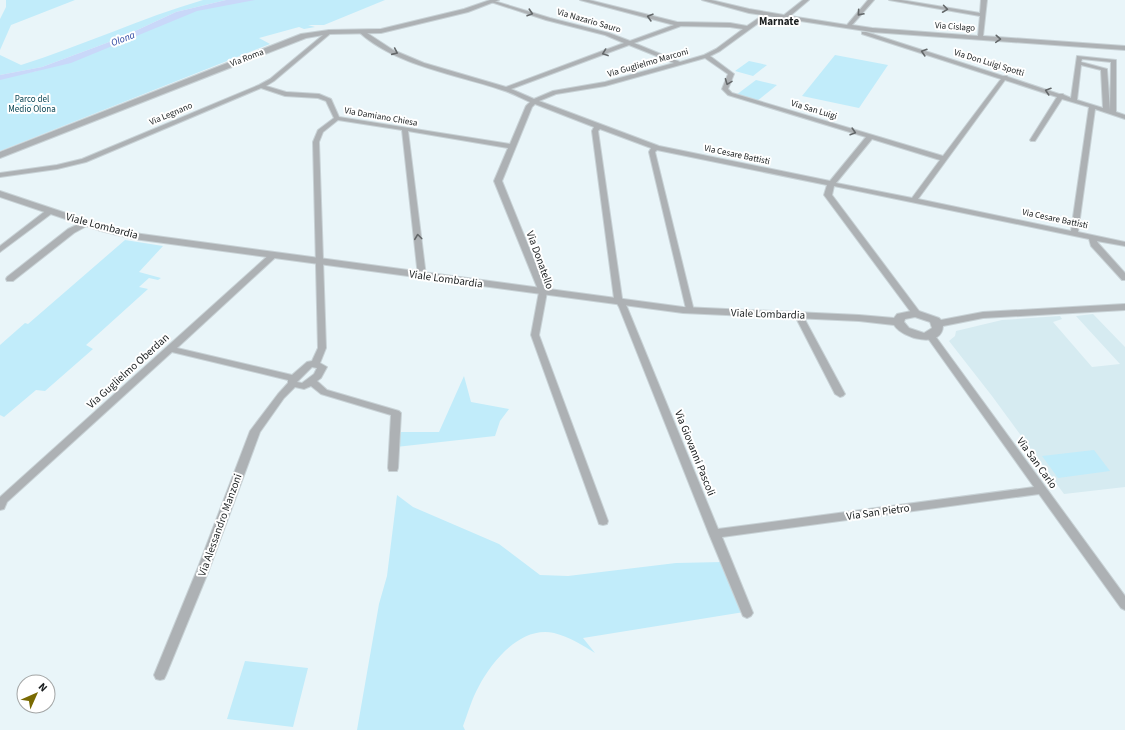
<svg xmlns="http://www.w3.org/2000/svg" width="1125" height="730" font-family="'Source Sans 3',sans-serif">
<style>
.built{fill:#d6ebf1}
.green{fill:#c1ecfa}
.water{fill:#c9d8f9}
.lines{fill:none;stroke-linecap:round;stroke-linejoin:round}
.minor-casing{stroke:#c8d2d6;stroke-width:2}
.tertiary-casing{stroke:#c8d2d6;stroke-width:2}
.minor{fill:#adb1b4;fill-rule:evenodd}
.tertiary{fill:#adb1b4;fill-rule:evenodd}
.oneway{stroke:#636769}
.labels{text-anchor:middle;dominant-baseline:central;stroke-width:4;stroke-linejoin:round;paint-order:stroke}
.far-street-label{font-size:9px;fill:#191d1e;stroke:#fff}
.far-park-label{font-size:9px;fill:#094453;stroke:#fff}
.far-water-label{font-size:10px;font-style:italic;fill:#28439f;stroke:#fff}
.far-quarter-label{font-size:11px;font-weight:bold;fill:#191d1e;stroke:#fff}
.street-label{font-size:11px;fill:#191d1e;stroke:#fff}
</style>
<rect width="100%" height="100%" fill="#e9f5f9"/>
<path class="built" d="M1093,314L1125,347V487L1064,494L992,396L949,341L955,336L956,331L1002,320L1060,316L1062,319L1053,322L1092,367L1120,364L1076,316Z"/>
<path class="green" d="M6,0H75L11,25L0,50V19L6,7Z
M203,0H226L176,12L120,38L42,67L0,75V55L21,65C82,46 141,18 203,0Z
M247,0H385L324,25H308L315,27L304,29L299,27L259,38L270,44L0,151V78L37,71L186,12Z
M835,55L888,65L859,108L802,96Z
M749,61L767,65L753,76L735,71Z
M756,80L777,85L757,101L736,95Z
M125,240L163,246L139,272L161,278L158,280L149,278L139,287L148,289L86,345L93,349L45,391L36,390L4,417L0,415V345L25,323L28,324Z
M464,376L471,402L509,409L500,421L495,436L396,447L401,432H439Z
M1094,450L1110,471L1058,478L1042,456Z
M397,495L413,507L499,544L540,575L568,576L676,563L723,562L744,612L583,638L595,653C582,645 570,637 554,633C521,626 493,660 479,686C472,698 468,713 463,726L465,730H357L379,604L387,576Z
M245,661L308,668L293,727L227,719Z"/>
<path class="water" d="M226,0H255L197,11L71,63L0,80V75L42,67L120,38L176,12Z"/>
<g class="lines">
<defs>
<path id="minor" d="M491,0L550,18L609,33L630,41L674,25L580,0H589L677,22L730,23L747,26L763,15L749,13L702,0H711L749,9L784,15L803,0H809L790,16L847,25L868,0H874L852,25L872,28L978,36L980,16L889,0H901L980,13L981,0H987L983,36L1125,46V50L872,32L768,16L720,51L710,56L734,74L728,89L732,93L943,156L1001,79L862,34V32H866L1003,76H1007L1008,77L1059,94H1063L1064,95L1071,98L1077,56L1116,60V112L1125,115V119L1095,109L1078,232L1125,242V246L1097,241L1098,243L1125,273V280H1122L1091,246L1089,239L834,186L832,195L919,311L920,313L916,316L913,315L824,195L827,185L657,150L655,152L694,311L693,313H687L649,152L651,148L600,129L598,131L622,298L627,307L718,529L1034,487L927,337L926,335L930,332L933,333L1125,596V610L1121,608L1039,494L722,537L753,613L751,616L747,618L743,616L709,534L619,307L614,298L592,131L594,127L535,104L532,107L502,181L547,292L539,335L608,521L607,524L603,525L599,524L598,521L531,335L539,292L494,181L508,148L408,131L426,276L422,278L418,276L402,130L338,120L323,132L319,142L326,348L320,363L327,367L321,378L317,381L327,390L399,411L401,413L398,468L397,471H389L388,468L391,415L321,394L311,386L304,389L295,387L284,398L260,432L209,570L166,675L164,679L160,680L156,679L154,675L197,570L250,431L278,394L288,383V380L172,352L7,502L4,509L0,510V497L271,253H274L278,255L177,348L292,375L307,362L312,361L318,348L313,142L318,130L334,118L326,101L318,98L285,96L261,88L86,162L57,169L0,177V173L57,165L82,159L259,85L270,79L329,30L332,32L331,33L274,81L266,86L286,92L319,94L331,99L339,117L510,144L526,106L530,102C521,98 512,93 502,90C458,75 394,65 359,32L364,31L393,50L424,63L506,87L624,43L605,35L546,20L491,2ZM681,26L730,27L743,29L716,49L704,55L680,62L634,43ZM629,45L674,63L605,82L553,91L534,99L511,89ZM705,58L728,74L722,89L728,95L866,137L830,181L659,146L539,101L556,94L605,86ZM1082,59L1111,62L1110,110L1107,69L1081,62ZM1081,65L1101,70L1103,108L1077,100ZM1005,80L1057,97L1030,140L1031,141H1035L1062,99L1089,107L1071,231L918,199ZM872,139L940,160L912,198L836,183ZM312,367L317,368L314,374L302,383L297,382Z
M48,209H51L55,211L0,252V246Z
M85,221H88L92,223L74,233L13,281H7L6,279L7,277L68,229Z
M799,313L803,316L845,394L843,396L840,397L835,394L795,316Z"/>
<path id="tertiary" d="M490,0H499L468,12L381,33L329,34L306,38L0,158V152L301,34L329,30L381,29L464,9Z
M0,191L108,227L134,233L683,307L859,315L894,318L897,314L916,310L939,318L941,320L983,312L1125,304V310L983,318L943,326C942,349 903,339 894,325L859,321L683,313L134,239L101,231L0,197ZM915,317L930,322L932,328L924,333L909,328L904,322L905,319Z"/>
</defs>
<use href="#minor" class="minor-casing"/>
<use href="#tertiary" class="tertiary-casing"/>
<use href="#minor" class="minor"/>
<use href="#tertiary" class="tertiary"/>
</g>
<defs><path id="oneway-chevron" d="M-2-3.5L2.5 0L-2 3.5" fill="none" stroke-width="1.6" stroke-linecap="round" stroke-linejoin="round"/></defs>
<g class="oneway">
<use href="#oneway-chevron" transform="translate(945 9) rotate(8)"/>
<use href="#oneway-chevron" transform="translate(530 13) rotate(18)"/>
<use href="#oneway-chevron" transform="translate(860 13) rotate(131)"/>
<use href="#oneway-chevron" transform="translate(650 17) rotate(-164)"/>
<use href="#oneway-chevron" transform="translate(998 39) rotate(4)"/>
<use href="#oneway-chevron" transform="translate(395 52) rotate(24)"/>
<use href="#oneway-chevron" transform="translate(924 52) rotate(-163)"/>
<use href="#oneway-chevron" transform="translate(605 53) rotate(160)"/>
<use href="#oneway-chevron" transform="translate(728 82) rotate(111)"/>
<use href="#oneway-chevron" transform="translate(1048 91) rotate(-162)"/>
<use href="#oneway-chevron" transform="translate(853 132) rotate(17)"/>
<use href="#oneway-chevron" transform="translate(418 237) rotate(-97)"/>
</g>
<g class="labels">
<g class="far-street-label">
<text transform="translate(589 21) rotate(16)">Via Nazario Sauro</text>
<text transform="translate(955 27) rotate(4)">Via Cislago</text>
<text transform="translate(247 58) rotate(-21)">Via Roma</text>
<text transform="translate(648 63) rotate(-16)">Via Guglielmo Marconi</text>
<text transform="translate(989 63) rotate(17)">Via Don Luigi Spotti</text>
<text transform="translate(814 110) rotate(17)">Via San Luigi</text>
<text transform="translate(171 114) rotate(-23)">Via Legnano</text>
<text transform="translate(381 117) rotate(10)">Via Damiano Chiesa</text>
<text transform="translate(737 155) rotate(12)">Via Cesare Battisti</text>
<text transform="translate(1055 219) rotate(12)">Via Cesare Battisti</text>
</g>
<g class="far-park-label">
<text x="32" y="99">Parco del<tspan x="32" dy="10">Medio Olona</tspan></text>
</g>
<g class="far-water-label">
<text transform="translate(123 39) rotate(-21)">Olona</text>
</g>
<g class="far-quarter-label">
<text x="779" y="21">Marnate</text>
</g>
<g class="street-label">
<text transform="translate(102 226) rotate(15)">Viale Lombardia</text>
<text transform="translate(540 260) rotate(70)">Via Donatello</text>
<text transform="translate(446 279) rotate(8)">Viale Lombardia</text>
<text transform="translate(768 314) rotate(2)">Viale Lombardia</text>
<text transform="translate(128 371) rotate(-42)">Via Guglielmo Oberdan</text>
<text transform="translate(695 453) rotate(68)">Via Giovanni Pascoli</text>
<text transform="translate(1037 463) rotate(54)">Via San Carlo</text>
<text transform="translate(878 512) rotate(-8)">Via San Pietro</text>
<text transform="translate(220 525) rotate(-70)">Via Alessandro Manzoni</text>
</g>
</g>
<g transform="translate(36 694) rotate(45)"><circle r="19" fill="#ffffff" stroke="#a3a5a5"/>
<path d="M0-3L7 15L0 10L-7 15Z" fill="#7a6a02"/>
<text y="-6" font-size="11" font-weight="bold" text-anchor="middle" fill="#191d1e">N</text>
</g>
</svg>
